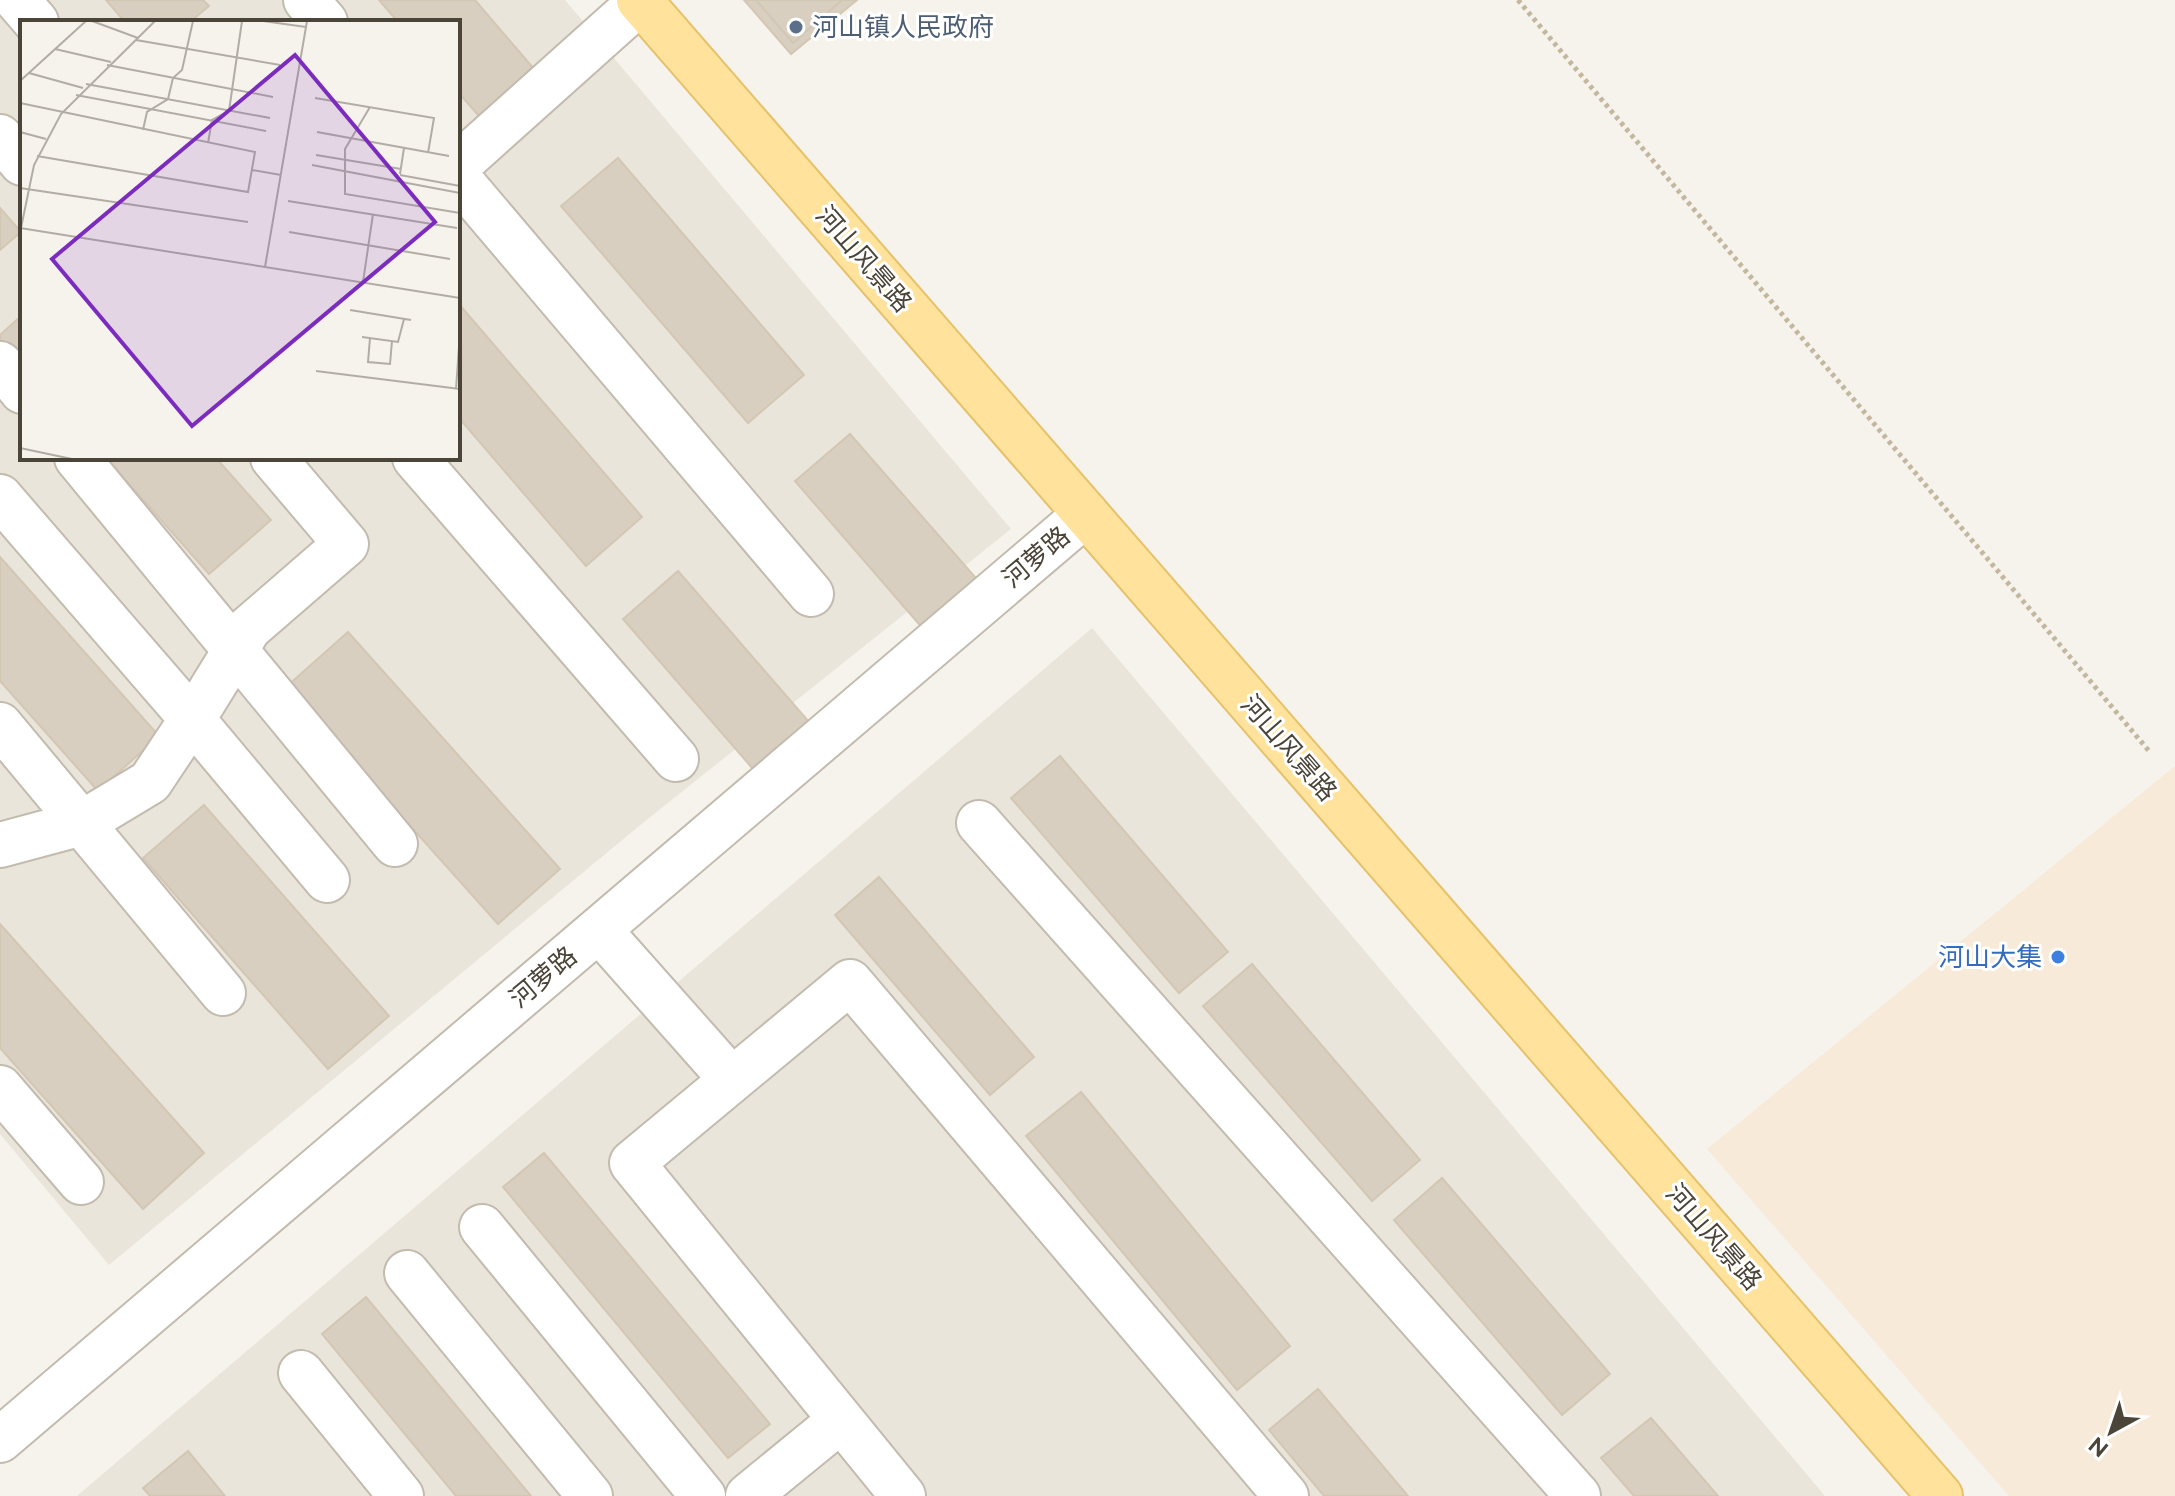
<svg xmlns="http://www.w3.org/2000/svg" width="2175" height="1496" font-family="Raleway,'Noto Sans SC',sans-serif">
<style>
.residential{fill:#eae5da;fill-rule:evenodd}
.commercial{fill:#f7ead8}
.building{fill:#d8cfc1;stroke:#d3c7b4;stroke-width:2}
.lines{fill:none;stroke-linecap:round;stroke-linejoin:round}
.minor-casing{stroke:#c2bbae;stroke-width:48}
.major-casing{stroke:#e6c16a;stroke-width:48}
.path{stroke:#c4b79f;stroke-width:5;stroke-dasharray:4 4;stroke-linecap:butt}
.minor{stroke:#fff;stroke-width:44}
.major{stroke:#ffe39c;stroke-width:44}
.service-dot{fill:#5c6f8a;stroke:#fff;stroke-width:3}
.shop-dot{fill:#3f7fe0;stroke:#fff;stroke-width:3}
.labels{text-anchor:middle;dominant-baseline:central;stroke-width:6;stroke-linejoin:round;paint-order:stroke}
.service-label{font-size:26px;fill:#4e5e75;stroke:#fff;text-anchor:start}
.street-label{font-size:26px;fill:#4b4439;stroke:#fff}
.shop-label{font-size:26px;fill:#366cbe;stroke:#fff;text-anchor:end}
.inset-road{fill:none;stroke:#b2ada4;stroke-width:2}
.view{fill:#7b2cbf;fill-opacity:0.15;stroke:#7b2cbf;stroke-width:4}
.inset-edge{fill:none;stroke:#4b4439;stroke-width:4}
</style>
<rect width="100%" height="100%" fill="#f6f3ec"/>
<path class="residential" d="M0,0H565L1011,529L644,822L109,1265L0,1134ZM22,22H458V458H22Z
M1092,628L1825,1496H77Z"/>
<path class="commercial" d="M2175,766V1496H2009L1707,1149Z"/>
<path class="building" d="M106,0H203L209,6L190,22H125Z
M379,0H475L534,69L479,116L458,92V22H398Z
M744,0H857L791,54Z
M756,0H842L793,43Z
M618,158L804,375L748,423L561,206Z
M0,208L21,232L0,250Z
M458,303L642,517L586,566L458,417Z
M22,315V364L0,340V335Z
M850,434L981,584L925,631L795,481Z
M106,458H216L271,520L209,574Z
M0,557L159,736L98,791L0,681Z
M678,571L809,722L753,769L623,619Z
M348,632L560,869L498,924L286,687Z
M1060,756L1228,952L1179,993L1011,798Z
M204,805L389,1016L328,1069L143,858Z
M879,877L1034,1057L990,1095L835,915Z
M0,924L204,1153L143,1209L0,1048Z
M1252,964L1420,1160L1372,1201L1203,1006Z
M1081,1092L1290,1346L1237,1390L1026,1136Z
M544,1153L770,1424L728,1458L503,1187Z
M1442,1178L1610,1374L1562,1415L1394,1220Z
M366,1297L531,1496H456L322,1334Z
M1318,1389L1408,1496H1324L1269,1430Z
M1651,1418L1718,1496H1634L1601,1458Z
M188,1451L225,1496H150L143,1488Z"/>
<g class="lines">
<defs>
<path id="minor" d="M17,0L36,22
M306,0L325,22
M0,137L22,163
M458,165L640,2
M458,178L811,594
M0,364L22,391
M77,458L395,844
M415,458L676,759
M0,497L192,719L327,880
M0,725L223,993
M979,823L1578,1496
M0,845L82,823L150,782L204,701L249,628L346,544L273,458
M599,930L732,1080
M0,1088L81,1182
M482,1227L703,1496
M407,1273L590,1496
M301,1373L401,1496
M0,1440L1086,514
M748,1496L841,1420
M903,1496L632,1163L850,982L1286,1496"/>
<path id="major" d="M639,0L1940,1496"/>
</defs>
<use href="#minor" class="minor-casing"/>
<use href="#major" class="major-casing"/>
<path class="path" d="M1518,0L2149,751"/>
<use href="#minor" class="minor"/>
<use href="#major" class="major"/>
</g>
<circle class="service-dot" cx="796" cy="27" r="8"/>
<circle class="shop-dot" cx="2058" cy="957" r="8"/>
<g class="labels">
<g class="service-label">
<text x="812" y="27">河山镇人民政府</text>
</g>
<g class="street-label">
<text transform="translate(864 259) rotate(49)">河山风景路</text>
<text transform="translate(1036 557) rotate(-40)">河萝路</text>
<text transform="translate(1289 748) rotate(49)">河山风景路</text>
<text transform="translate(543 977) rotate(-40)">河萝路</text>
<text transform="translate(1714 1237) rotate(49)">河山风景路</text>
</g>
<g class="shop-label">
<text x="2042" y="957">河山大集</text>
</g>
</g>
<g transform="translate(20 20)">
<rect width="440" height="440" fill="#f6f3ec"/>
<path class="inset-road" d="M72,1L118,18M243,1L286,7M116,20L260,45M35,29L91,42M87,45L253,77M9,53L63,68M0,61L66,1M66,64L250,98M56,75L246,111M295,78L414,98L408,133M0,83L235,132L228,172L17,136M350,87L325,129V174L440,193M123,110L127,92L148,79L153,58L162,50L173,1M0,112L26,119M297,112L429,136M188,123L192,100L209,91L222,1M296,135L381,149M292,145L440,173M232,150L261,155M380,154L384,128M380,155L440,166M0,168L228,202M268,181L437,208M0,208L440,278M1,208L14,145L41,94L135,1M269,212L430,239M245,247L287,1M343,262L353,194M330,290L391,300M342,317L378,322L384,299M350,318L348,342L370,344L372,321M296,351L440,369M436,369L440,312M0,428L52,439"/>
<path class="view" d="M275,35L415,202L172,406L32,239Z"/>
<rect width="440" height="440" class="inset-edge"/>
</g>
<g transform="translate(2111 1432) rotate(220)" stroke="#ffffff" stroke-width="6" paint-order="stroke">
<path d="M0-6L14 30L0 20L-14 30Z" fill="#4b4439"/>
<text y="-12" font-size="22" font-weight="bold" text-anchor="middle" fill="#4b4439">N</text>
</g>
</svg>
